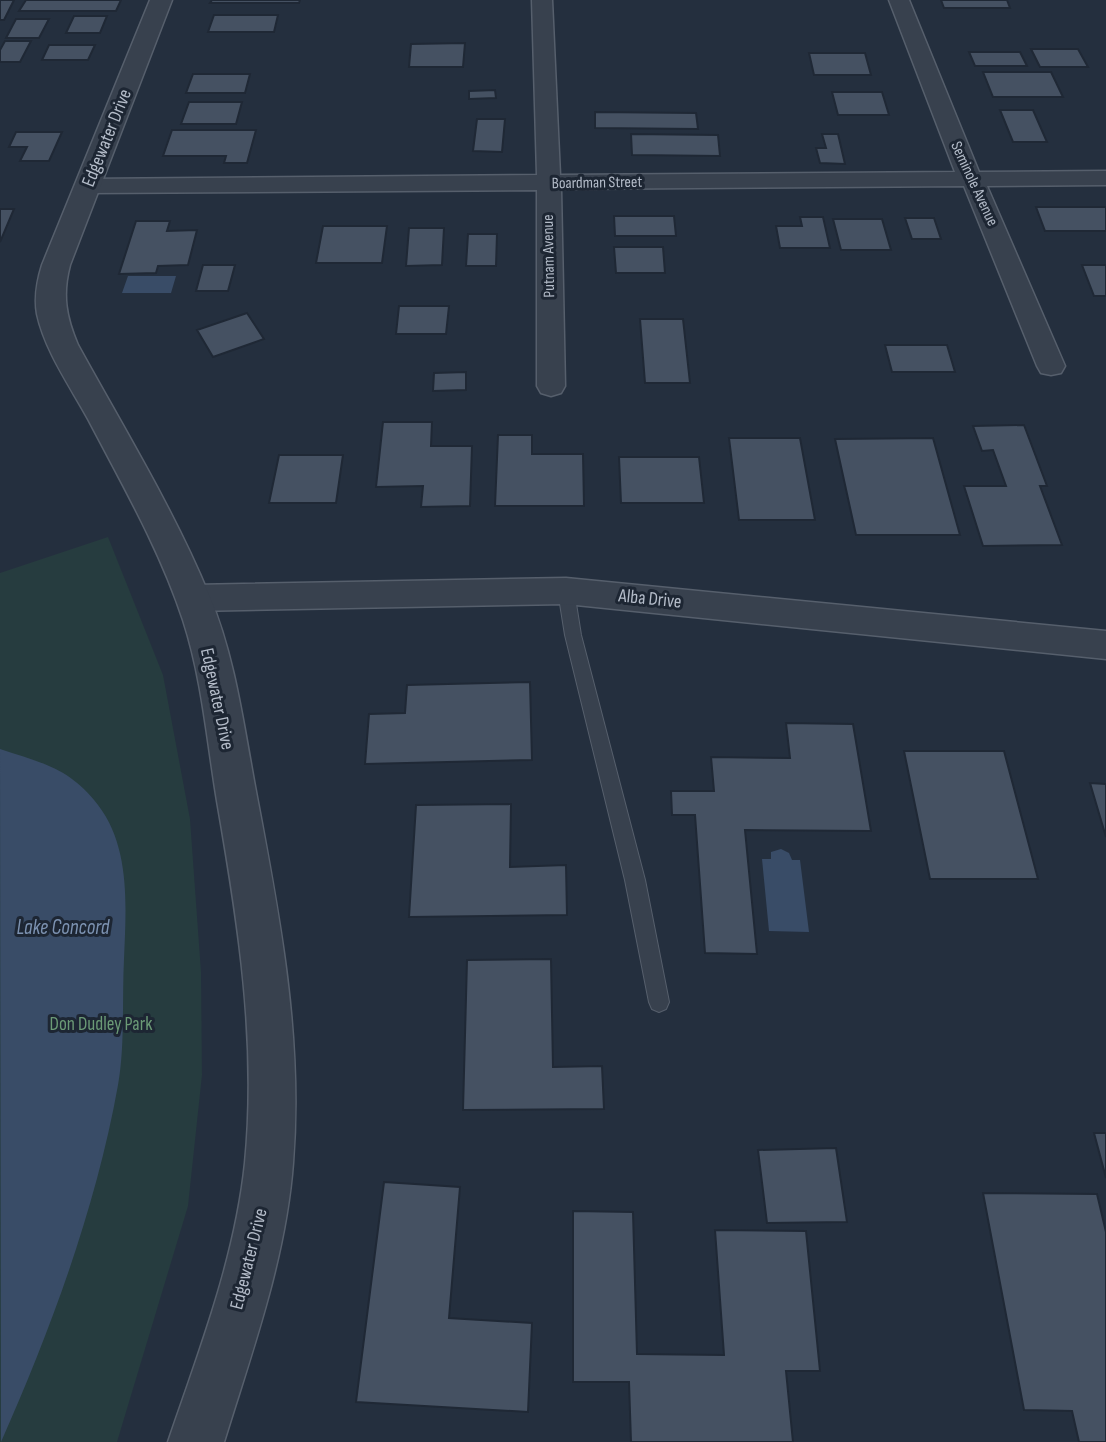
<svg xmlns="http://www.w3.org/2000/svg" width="1106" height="1442" font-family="'Sofia Sans Condensed',sans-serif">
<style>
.green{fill:#263c3f}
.water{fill:#394c67}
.building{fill:#455162;stroke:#1f2835;stroke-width:2}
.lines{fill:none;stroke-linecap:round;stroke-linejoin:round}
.service-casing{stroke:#565f6c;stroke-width:2}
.minor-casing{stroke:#565f6c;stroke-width:3}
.tertiary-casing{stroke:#565f6c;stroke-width:3}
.service{fill:#38414e;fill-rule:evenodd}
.minor{fill:#38414e;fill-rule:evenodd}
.tertiary{fill:#38414e;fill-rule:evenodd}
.labels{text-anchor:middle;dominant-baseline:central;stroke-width:6;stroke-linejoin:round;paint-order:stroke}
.far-street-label{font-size:16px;fill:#b4bcc9;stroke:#1d2633}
.street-label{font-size:19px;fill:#b4bcc9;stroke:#1d2633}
.park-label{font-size:19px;fill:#6b9a76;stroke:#1d2633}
.water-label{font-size:21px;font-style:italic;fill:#7c92b1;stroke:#1d2633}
</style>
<rect width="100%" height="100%" fill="#242f3e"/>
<path class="green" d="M108,537L163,675L190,819L201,972L202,1075L188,1206L117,1442H0V573Z"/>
<path class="water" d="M128,276H176L171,293H122Z
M0,749C42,763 70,768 98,805C131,848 126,908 124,959C122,998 125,1047 118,1085C96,1208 51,1329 1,1442Z
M781,849L789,853L792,860H800L809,932L769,931L762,859H771V852Z"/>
<path class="building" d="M0,0H14L4,20H0Z
M26,0H121L116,11H19Z
M212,0H300L299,3H210Z
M941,0H1007L1010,8H944Z
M214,15H278L274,32H208Z
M74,16H107L100,33H66Z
M16,19H49L39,38H6Z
M5,41H31L20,62H0V50Z
M465,43L463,67H409L411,44Z
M49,45H95L88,60H42Z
M1031,49H1078L1088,67H1040Z
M969,52H1020L1027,66H975Z
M809,53H865L871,75H814Z
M983,72H1051L1063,97H993Z
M193,74H250L245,93H186Z
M495,90L496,98L469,99V91Z
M832,92H882L889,115H838Z
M189,102H242L236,124H181Z
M1000,110H1033L1047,142H1013Z
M595,112L696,113L698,129L595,128Z
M477,119H505L502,152L473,151Z
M172,130H256L247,163H224L226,156H163Z
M16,132H62L49,161H20L27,147H9Z
M631,134L718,135L720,156L632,155Z
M822,134H838L845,164L820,163L816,148H826Z
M1036,207H1106V231H1045Z
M0,209H14L0,242Z
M614,216H674L676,236H615Z
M800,217H823L830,248H780L776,226H802Z
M905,218H934L941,239H912Z
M833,219H882L891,250H841Z
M136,221H170L167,231L197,230L188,265L158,266L156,273L119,274Z
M323,226H387L382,263H316Z
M409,228H444L442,265L406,266Z
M468,234H497L496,266H466Z
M614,247H663L665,273H616Z
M203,265H235L228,291H196Z
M1082,265H1106V296H1094Z
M399,306H449L446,334H396Z
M247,313L264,339L213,357L197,330Z
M640,319H683L690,383H645Z
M885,345H947L955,372H892Z
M466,372V390L433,391L434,373Z
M383,422H432L431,446H472L470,506L421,507L423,486L376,487Z
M1024,425L1047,486H1040L1062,545L983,546L964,486H1006L993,450L982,451L973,426Z
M498,435H532V454H583L584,506H495Z
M729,438H800L815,520H739Z
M933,438L960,535H856L835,439Z
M279,455H343L336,503H269Z
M619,457H699L704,503H621Z
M530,682L532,760L365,764L369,714L405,713L407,685Z
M786,723L853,724L871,831L745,830L757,954L705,953L695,815H672L671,791H714L711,757L790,758Z
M904,751H1004L1038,879H930Z
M1090,783L1106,784V837Z
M511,804L510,867L566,865L567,915L409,917L416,805Z
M551,959L553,1067L602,1066L604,1109L463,1110L467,960Z
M1094,1133H1106V1178Z
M836,1148L847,1222L767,1223L758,1150Z
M384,1182L460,1187L449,1318L532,1323L528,1412L356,1402Z
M983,1193L1097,1194L1106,1232V1442H1079L1072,1411L1024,1410Z
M573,1211L633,1212L637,1354L724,1355L715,1230L806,1231L820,1371H786L793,1442H631L629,1382H573Z"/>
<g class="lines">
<defs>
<path id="service" d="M566,585L574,591L581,635L645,880L669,1002L666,1009L659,1012L652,1009L649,1002L625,880L565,635L558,591Z"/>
<path id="minor" d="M532,0H552L560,175L955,172L889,0H909L979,172L1106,171V185L987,186L1065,366L1061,373L1051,375L1041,373L1037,366L964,186L561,189L565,386L561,393L551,396L541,393L537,386V190L88,193L80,191L76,186L80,181L88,179L537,175Z
M566,578L1106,631V659L566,604L193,611L182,607L177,598L182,589L193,585Z"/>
<path id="tertiary" d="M150,0H172L70,265C62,295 66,317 78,345C123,427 173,508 209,595C236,659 244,729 257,797C280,918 303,1039 293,1163C286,1258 252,1351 224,1442H168C199,1351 235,1259 245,1163C257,1041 238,921 217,801C207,741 202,678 183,620C160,550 122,484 88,419C70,386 45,351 37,314C34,297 37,281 42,265Z"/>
</defs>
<use href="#service" class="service-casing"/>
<use href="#minor" class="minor-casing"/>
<use href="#tertiary" class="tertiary-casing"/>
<use href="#service" class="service"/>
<use href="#minor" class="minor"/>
<use href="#tertiary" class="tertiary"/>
</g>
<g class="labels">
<g class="far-street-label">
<text transform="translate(597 183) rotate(-1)">Boardman Street</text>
<text transform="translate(974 184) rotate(65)">Seminole Avenue</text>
<text transform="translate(549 256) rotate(-91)">Putnam Avenue</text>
</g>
<g class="street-label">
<text transform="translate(107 138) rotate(-68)">Edgewater Drive</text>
<text transform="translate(650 599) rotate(6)">Alba Drive</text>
<text transform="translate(217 699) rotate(78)">Edgewater Drive</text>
<text transform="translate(249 1259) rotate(-76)">Edgewater Drive</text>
</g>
<g class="park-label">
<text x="101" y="1024">Don Dudley Park</text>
</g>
<g class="water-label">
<text x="63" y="927">Lake Concord</text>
</g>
</g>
</svg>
